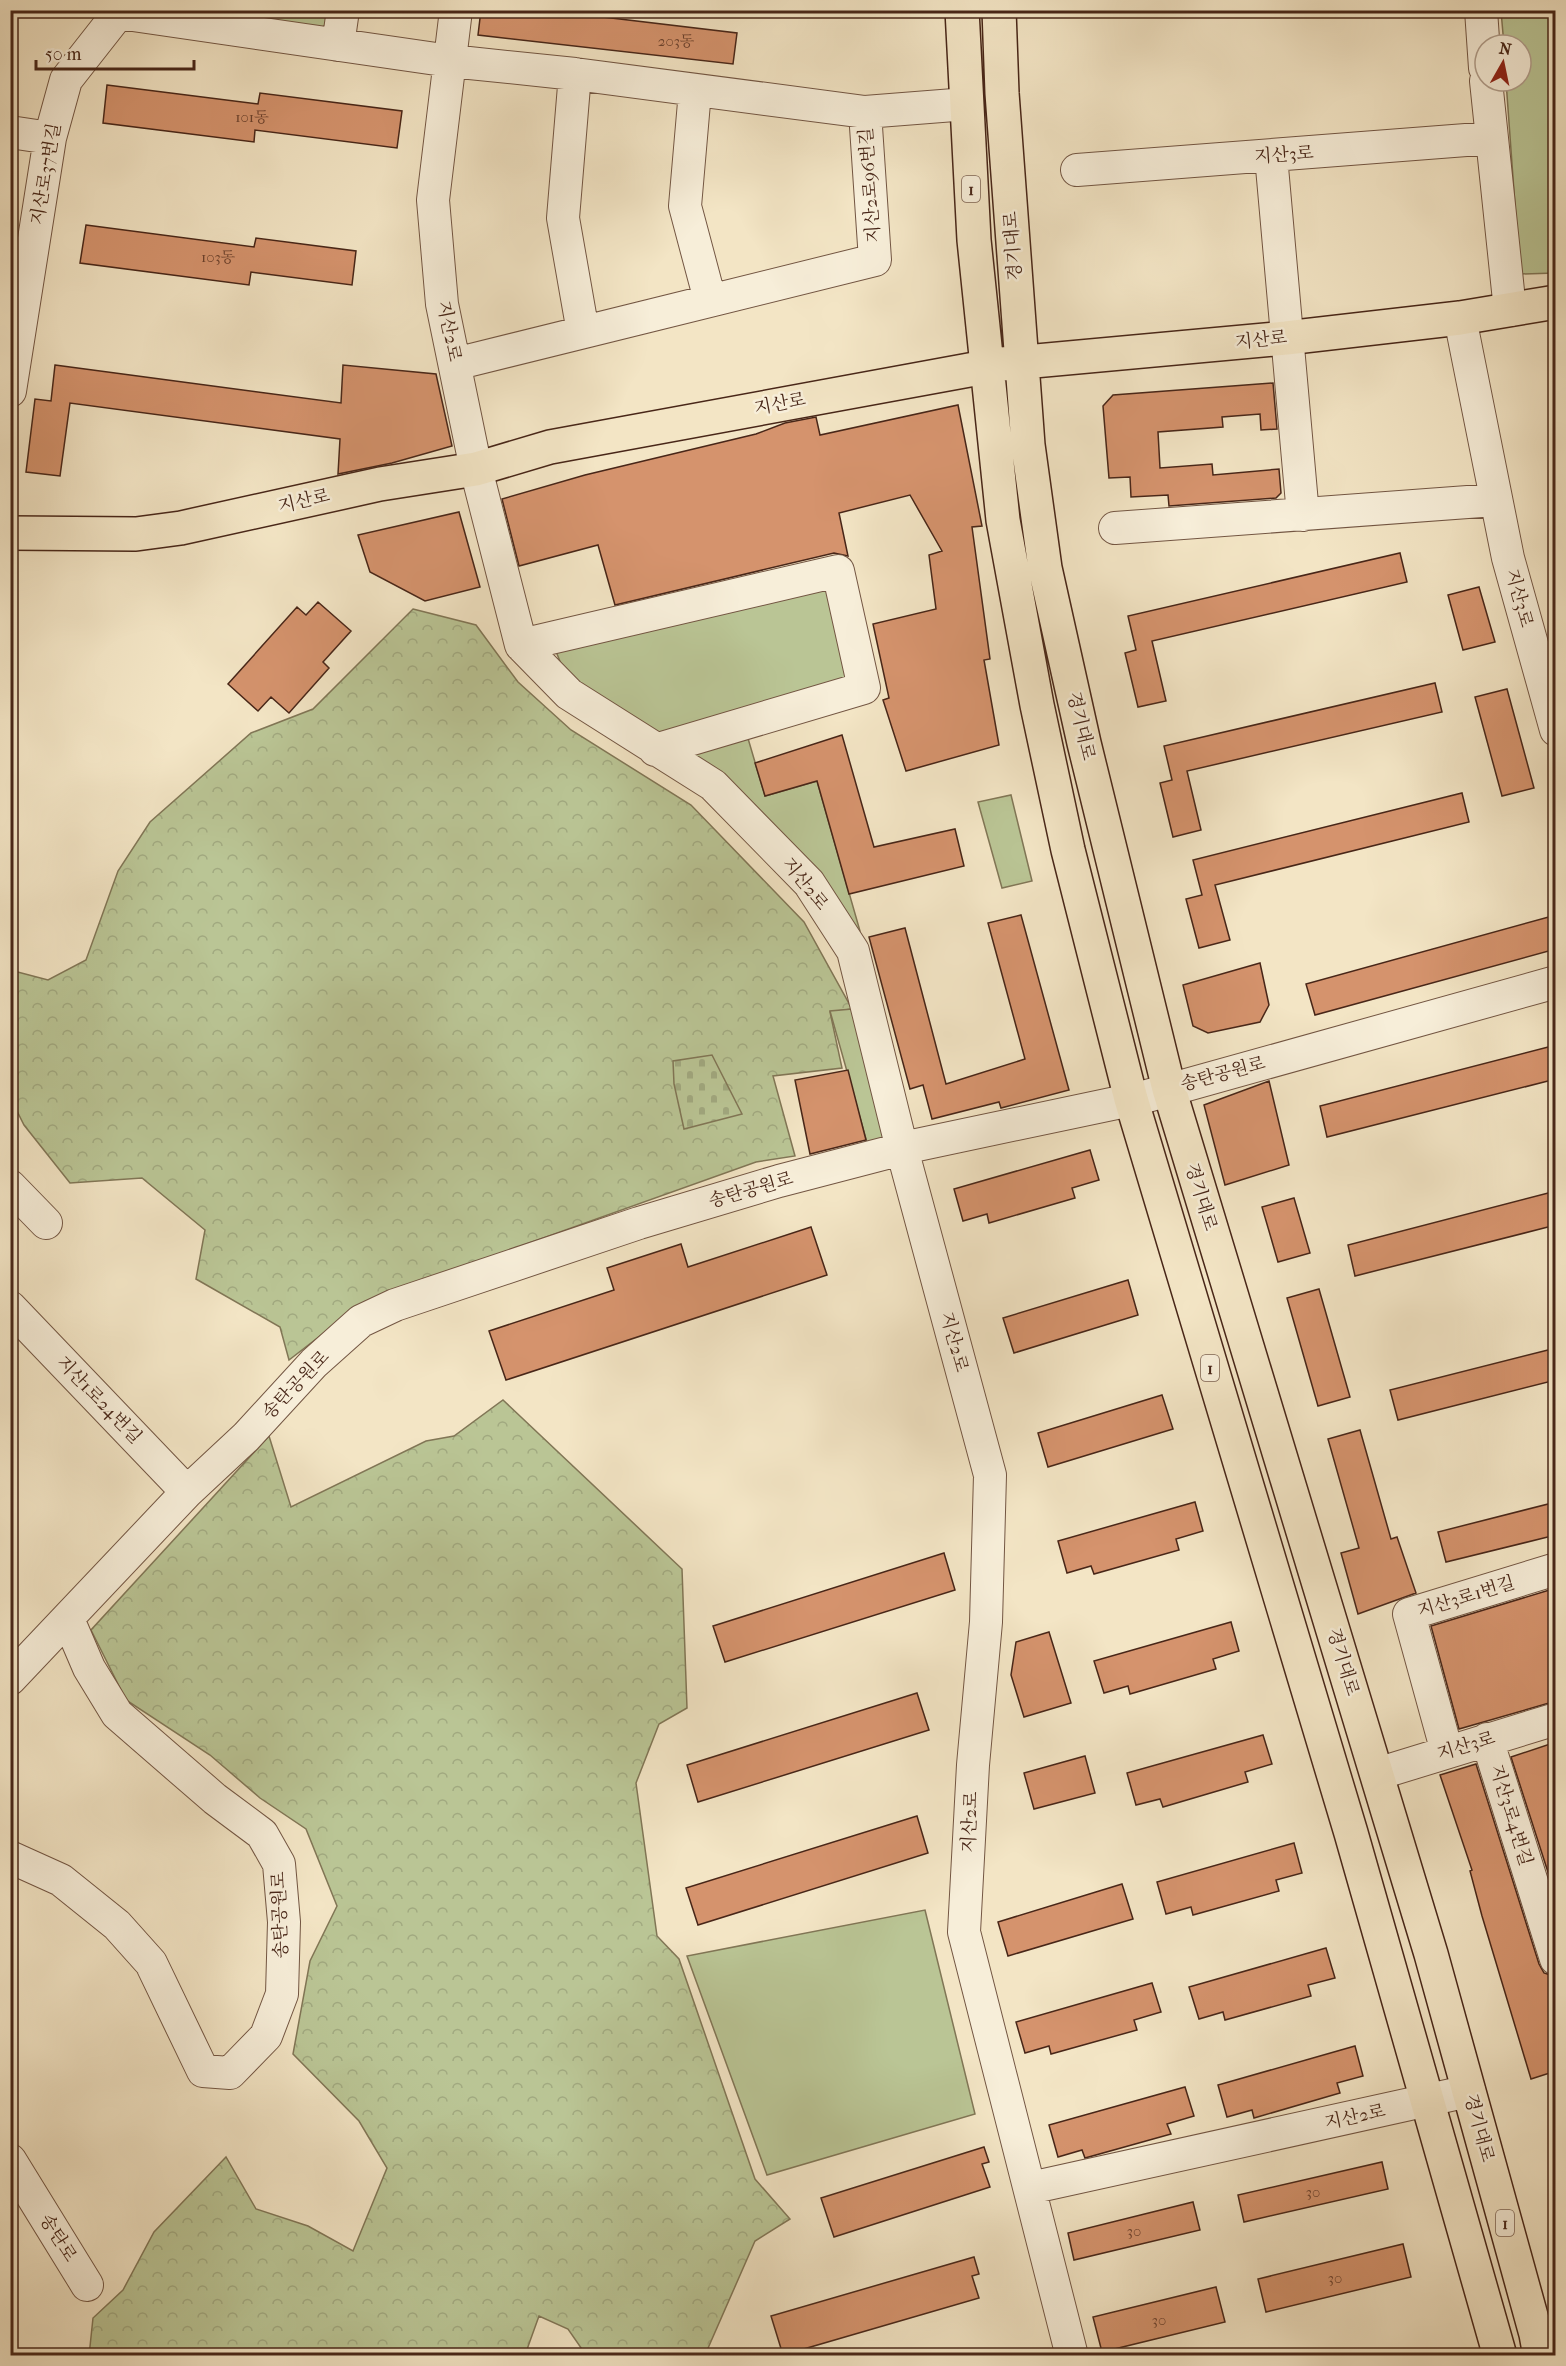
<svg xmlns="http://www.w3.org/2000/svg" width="1566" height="2366" font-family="'IM FELL French Canon','Noto Serif KR',serif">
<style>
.forest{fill:url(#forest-crowns);stroke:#817656;stroke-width:1.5}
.cemetery{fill:url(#cemetery-stones);stroke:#817656;stroke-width:1.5}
.park{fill:#bac595;stroke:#817656;stroke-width:1.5}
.building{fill:#d5936d;stroke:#482618;stroke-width:1.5}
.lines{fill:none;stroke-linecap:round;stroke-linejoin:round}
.minor-casing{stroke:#735643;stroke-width:34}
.major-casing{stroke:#482618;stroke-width:36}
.minor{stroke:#f7eed9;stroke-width:32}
.major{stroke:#f3e5c5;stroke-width:33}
.labels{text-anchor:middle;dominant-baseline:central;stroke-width:5;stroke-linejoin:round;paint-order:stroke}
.number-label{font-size:15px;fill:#6b412d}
.shield{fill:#f7eed9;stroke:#7c6252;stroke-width:1.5}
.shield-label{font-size:16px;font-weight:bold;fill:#482618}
.street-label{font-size:18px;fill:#482618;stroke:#f7eed9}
</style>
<defs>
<pattern id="forest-crowns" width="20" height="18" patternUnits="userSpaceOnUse" patternTransform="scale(1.5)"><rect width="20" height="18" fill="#bac595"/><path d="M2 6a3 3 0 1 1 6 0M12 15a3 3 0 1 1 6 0" fill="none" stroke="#a1a980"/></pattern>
<pattern id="cemetery-stones" width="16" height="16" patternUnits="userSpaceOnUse" patternTransform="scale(1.5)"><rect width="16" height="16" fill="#bac595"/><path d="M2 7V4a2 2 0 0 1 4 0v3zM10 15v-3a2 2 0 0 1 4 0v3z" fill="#a1a980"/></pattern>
</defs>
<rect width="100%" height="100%" fill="#f3e5c5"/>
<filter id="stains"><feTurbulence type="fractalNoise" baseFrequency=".00333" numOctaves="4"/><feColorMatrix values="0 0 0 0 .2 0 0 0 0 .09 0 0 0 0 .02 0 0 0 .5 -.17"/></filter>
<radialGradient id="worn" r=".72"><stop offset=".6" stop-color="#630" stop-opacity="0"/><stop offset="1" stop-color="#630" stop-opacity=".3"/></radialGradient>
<path class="forest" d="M413,609L476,625L518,682L571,730L691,805L804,922L852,1009L830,1012L842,1068L773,1076L795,1156L756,1162L364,1302L289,1360L280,1327L196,1279L205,1230L142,1178L70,1183L24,1125L11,1099L10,970L48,980L86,960L118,871L150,822L251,733L313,709Z
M503,1400L682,1569L687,1708L659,1724L636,1783L657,1936L679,1959L755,2179L790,2219L755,2241L705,2355H586L568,2329L539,2316L525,2355L89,2356L93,2318L123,2290L154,2232L226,2157L256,2209L308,2226L353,2251L387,2168L359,2121L293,2054L310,1961L337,1906L306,1829L260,1798L210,1755L126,1700L91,1630L269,1436L291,1507L426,1441L454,1436Z"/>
<path class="cemetery" d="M712,1055L742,1114L684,1129L674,1084L673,1061Z"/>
<path class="park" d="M231,11H332L328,39L229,26Z
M1501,11H1555V273L1520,274L1506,81H1521V45H1504Z
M830,581L853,685L650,741L568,681L555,649Z
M747,735L765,796L817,781L860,931L856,936L673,759Z
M1011,795L1032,881L1002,888L978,802Z
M852,1009L888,1140L868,1146L830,1011Z
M925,1910L975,2114L767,2175L687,1956Z"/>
<path class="building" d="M481,10H544L737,33L733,64L478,35Z
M107,85L258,104L260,93L402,111L397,148L255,130L254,142L103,123Z
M86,225L254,247L256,238L356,251L352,285L251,272L249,285L80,263Z
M55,365L341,403L343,365L436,374L452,446L392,463L338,474L340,439L70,403L60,476L26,472L35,399L51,401Z
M1273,383L1277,429L1261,430L1260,414L1222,417L1223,427L1158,432L1160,468L1212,464L1213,475L1279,469L1281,493L1276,498L1169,506L1168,495L1131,497L1130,477L1109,478L1103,406L1113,395Z
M958,405L982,526L972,527L990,659L984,660L999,745L906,771L883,700L889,698L873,624L936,609L929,555L942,551L910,495L839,513L848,556L834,553L615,605L598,545L519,566L502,499L585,475L756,434L785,423L816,417L820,435Z
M459,512L480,587L425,601L370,572L358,535Z
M1400,553L1407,582L1152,641L1166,701L1138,707L1125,653L1136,650L1128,616Z
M1479,587L1495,642L1463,650L1448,595Z
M318,602L351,631L323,662L329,668L289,713L271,697L258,711L228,684L297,607L306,615Z
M1435,683L1442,712L1187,771L1201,830L1173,837L1160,783L1172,780L1164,746Z
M1507,689L1534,788L1502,796L1475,697Z
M842,735L874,847L955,829L964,866L849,894L817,781L765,796L755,763Z
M1462,793L1469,822L1215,885L1230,940L1199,948L1186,899L1202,895L1193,860Z
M1021,915L1069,1090L1001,1108L999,1102L932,1119L923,1085L910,1089L869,937L905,928L946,1084L1025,1059L988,923Z
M1556,915V949L1315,1015L1306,984Z
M1260,963L1269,1005L1260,1022L1208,1033L1193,1026L1183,985Z
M1556,1045V1079L1327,1137L1320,1106Z
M848,1070L866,1140L810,1154L795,1080Z
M1269,1081L1289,1165L1225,1185L1204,1105Z
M1090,1150L1099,1180L1072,1188L1075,1198L989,1223L987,1214L963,1221L954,1189Z
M1556,1191V1225L1355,1276L1348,1245Z
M1294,1198L1310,1253L1278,1262L1262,1207Z
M811,1227L827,1275L506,1380L489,1331L614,1290L607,1268L681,1244L688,1267Z
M1128,1280L1138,1315L1014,1353L1003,1318Z
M1319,1289L1350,1397L1318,1406L1287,1298Z
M1556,1348V1380L1398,1420L1390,1390Z
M1162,1395L1173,1429L1048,1467L1038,1433Z
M1360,1430L1391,1539L1397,1537L1416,1593L1358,1614L1341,1553L1359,1548L1328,1439Z
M1195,1502L1203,1531L1176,1539L1179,1550L1094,1574L1091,1566L1067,1573L1058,1541Z
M1556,1502V1535L1446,1562L1438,1532Z
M944,1553L955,1590L725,1662L713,1626Z
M1556,1588V1701L1459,1729L1431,1626Z
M1231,1622L1239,1651L1213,1659L1216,1669L1130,1694L1128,1686L1104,1693L1094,1661Z
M1049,1632L1071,1703L1024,1717L1011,1675L1016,1642Z
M917,1693L929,1730L698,1802L687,1765Z
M1263,1735L1272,1764L1245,1772L1248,1782L1163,1807L1160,1799L1136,1805L1127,1773Z
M1556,1742V1897L1511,1757Z
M1085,1756L1095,1793L1034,1809L1024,1773Z
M1476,1764L1539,1964L1544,1973L1556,1977V2071L1531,2079L1482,1916L1470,1871L1472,1870L1440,1775Z
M917,1816L928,1853L698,1925L686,1888Z
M1294,1843L1302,1873L1276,1880L1279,1891L1193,1915L1191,1907L1166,1914L1157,1882Z
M1122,1884L1133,1919L1008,1956L998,1922Z
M1326,1948L1335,1978L1308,1985L1311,1996L1225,2020L1223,2012L1199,2019L1189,1987Z
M1152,1983L1161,2012L1134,2020L1137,2030L1051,2054L1049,2046L1025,2053L1016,2022Z
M1355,2046L1363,2076L1337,2083L1340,2093L1254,2118L1252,2110L1227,2117L1218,2085Z
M1185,2087L1194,2116L1167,2124L1171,2134L1085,2158L1082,2150L1058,2157L1049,2125Z
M984,2147L989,2162L982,2164L990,2187L834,2237L821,2198Z
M1382,2162L1388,2189L1244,2222L1238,2195Z
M1193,2202L1200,2230L1074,2260L1068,2233Z
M1403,2244L1411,2277L1266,2312L1258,2279Z
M974,2257L979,2274L972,2276L979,2298L783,2355L771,2316Z
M1216,2287L1225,2322L1102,2352L1093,2317Z"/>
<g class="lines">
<defs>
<path id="minor" d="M456,10L433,200L442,304L476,469L521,645L569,694L713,785L809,883L853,951L902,1149L990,1475L986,1622L973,1765L964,1932L1072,2356
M1481,10L1485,68
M119,13L450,61L575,74L865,112L967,104
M338,45L343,10
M575,74L563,218L583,332
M1486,81L1510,310
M695,91L685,206L710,300
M10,132L50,138
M1271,156L1303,515
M1077,170L1492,138
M1460,318L1508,558L1556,730
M455,364L875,260L865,112
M10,391L50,138L66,80L121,10
M1115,528L1495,500
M521,645L838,571L864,688L655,750
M10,1186L46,1223
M10,1307L187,1492
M10,1679L187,1492L246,1437L314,1363L361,1321L395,1305L639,1223L779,1181L917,1145L1140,1098L1556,982
M1487,1739L1556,1959
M1447,1752L1409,1614L1556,1569
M1377,1774L1556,1719
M10,1857L61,1880L117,1925L151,1963L203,2071L230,2073L266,2036L282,1994L284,1922L279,1864L262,1834L215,1799L117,1714L89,1668L68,1619
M10,2160L87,2285
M1030,2188L1469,2091"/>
<path id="major" d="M962,10L974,240L1003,520L1037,705L1068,850L1131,1099L1351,1833L1500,2356
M999,10L1002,93L1028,445L1045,568L1084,743L1169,1089L1431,1954L1536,2334L1540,2356
M10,533L136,534L181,528L380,484L476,469L550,447L1002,364L1286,338L1460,318L1556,302"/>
</defs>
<use href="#minor" class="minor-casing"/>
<use href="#major" class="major-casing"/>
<use href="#minor" class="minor"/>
<use href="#major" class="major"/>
</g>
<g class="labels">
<g class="number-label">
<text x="676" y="41">203동</text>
<text x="252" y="117">101동</text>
<text x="218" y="257">103동</text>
<text x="1313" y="2192">30</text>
<text x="1134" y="2231">30</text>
<text x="1335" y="2278">30</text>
<text x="1159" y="2320">30</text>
</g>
<g class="shield">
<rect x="962" y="176" width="18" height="26" rx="4.5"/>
<rect x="1201" y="1355" width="18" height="26" rx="4.5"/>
<rect x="1496" y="2210" width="18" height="26" rx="4.5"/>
</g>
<g class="shield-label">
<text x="971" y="189">1</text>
<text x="1210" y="1368">1</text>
<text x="1505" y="2223">1</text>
</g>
<g class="street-label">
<text transform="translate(1284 155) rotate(-4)">지산3로</text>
<text transform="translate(46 174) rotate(-80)">지산로37번길</text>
<text transform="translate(870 185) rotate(-94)">지산2로96번길</text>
<text transform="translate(1013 246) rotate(-94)">경기대로</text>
<text transform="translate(449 331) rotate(79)">지산2로</text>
<text transform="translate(1261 340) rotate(-6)">지산로</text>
<text transform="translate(780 404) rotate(-11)">지산로</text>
<text transform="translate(304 501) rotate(-13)">지산로</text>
<text transform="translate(1519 598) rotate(75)">지산3로</text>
<text transform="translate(1081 726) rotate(77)">경기대로</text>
<text transform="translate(805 884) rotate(51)">지산2로</text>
<text transform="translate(1223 1074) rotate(-15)">송탄공원로</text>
<text transform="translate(751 1190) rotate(-16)">송탄공원로</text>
<text transform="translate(1201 1197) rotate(73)">경기대로</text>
<text transform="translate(954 1342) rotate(75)">지산2로</text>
<text transform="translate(296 1385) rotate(-46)">송탄공원로</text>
<text transform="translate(99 1400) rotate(46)">지산1로24번길</text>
<text transform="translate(1466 1597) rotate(-17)">지산3로1번길</text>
<text transform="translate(1343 1662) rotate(73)">경기대로</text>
<text transform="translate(1466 1746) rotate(-17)">지산3로</text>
<text transform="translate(1511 1815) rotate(73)">지산3로4번길</text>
<text transform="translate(970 1822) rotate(-87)">지산2로</text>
<text transform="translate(280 1915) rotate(-92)">송탄공원로</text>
<text transform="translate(1355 2117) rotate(-12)">지산2로</text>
<text transform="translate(1479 2128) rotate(75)">경기대로</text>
<text transform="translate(58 2238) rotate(58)">송탄로</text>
</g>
</g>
<rect width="1566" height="2366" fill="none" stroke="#f3e5c5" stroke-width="36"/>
<rect x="12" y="12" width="1542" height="2342" fill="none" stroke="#482618" stroke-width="3"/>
<rect x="18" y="18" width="1530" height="2330" fill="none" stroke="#482618" stroke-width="1.5"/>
<g transform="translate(1503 63) rotate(9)"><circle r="28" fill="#f7eed9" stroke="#b19e8c" stroke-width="1.5"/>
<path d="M0-4.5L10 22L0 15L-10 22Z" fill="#8f2418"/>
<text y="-9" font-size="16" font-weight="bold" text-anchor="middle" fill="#482618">N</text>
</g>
<path d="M36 60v9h158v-9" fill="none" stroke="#482618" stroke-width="3"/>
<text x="45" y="60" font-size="18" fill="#482618" stroke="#f7eed9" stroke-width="4.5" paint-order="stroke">50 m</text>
<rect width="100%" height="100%" filter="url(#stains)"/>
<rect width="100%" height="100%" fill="url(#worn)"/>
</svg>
